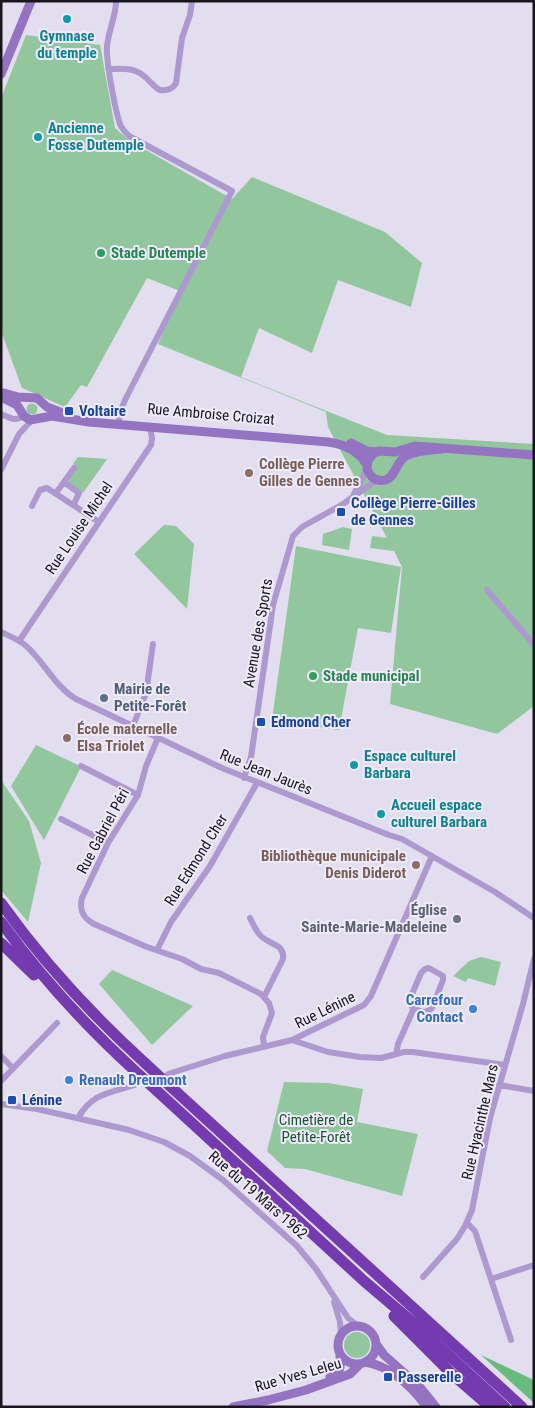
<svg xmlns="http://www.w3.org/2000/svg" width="535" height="1408" font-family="'Roboto Condensed',sans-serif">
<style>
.green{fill:#92c69d}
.forest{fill:#69ba7e}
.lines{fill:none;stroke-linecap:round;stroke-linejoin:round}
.street{stroke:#ad98cf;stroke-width:6}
.secondary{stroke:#9573c3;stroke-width:9}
.highway{stroke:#743bb1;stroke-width:11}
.highway-bridge{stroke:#743bb1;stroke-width:11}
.culture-dot{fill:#0f9aa8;stroke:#efebfd;stroke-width:2}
.leisure-dot{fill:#2e9e5b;stroke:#efebfd;stroke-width:2}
.transit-dot{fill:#1a4fb4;stroke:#efebfd;stroke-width:2}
.education-dot{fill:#8d6e63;stroke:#efebfd;stroke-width:2}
.service-dot{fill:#5c6f8a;stroke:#efebfd;stroke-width:2}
.worship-dot{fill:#6b7280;stroke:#efebfd;stroke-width:2}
.shop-dot{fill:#3f7fe0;stroke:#efebfd;stroke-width:2}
.labels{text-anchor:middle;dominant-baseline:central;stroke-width:4;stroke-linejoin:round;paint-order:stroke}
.culture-label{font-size:15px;font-weight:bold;fill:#0d838f;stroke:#efebfd;text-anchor:start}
.leisure-label{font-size:15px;font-weight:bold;fill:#27864d;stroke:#efebfd;text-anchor:start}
.transit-label{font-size:15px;font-weight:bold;fill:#164399;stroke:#efebfd;text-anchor:start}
.street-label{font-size:15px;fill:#18161c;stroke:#efebfd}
.education-label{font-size:15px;font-weight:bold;fill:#785e54;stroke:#efebfd;text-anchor:start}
.service-label{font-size:15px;font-weight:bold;fill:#4e5e75;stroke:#efebfd;text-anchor:start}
.worship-label{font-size:15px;font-weight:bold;fill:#5b616d;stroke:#efebfd;text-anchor:end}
.shop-label{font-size:15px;font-weight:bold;fill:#366cbe;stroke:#efebfd;text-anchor:end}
.park-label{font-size:15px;fill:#19542c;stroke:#efebfd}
</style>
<rect width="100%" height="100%" fill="#e2def0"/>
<path class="green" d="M26,35L100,45L115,128L130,141L232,199L252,177L385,232L422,263L411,307L338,280L312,353L259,328L241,377L387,435L534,444V706L497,734L390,704L402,567L394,551L370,548L372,536L387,538L328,427L326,412L158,344L180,291L147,278L87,387L81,385L65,407L22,388L1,331V98Z
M26.5 409a5.5 5.5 0 1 1 11 0a5.5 5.5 0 1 1-11 0Z
M78,457L107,459L83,493L69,484V480L77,467L73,464Z
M164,525L176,526L194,544L187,609L134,554Z
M343,527L352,529L349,550L322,545L323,534Z
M296,546L401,567L391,633L358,628L339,730L272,720Z
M36,745L78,765L80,769L44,840L11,786Z
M1,780L29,821L41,863L28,922L1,890Z
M481,957L501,962L495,986L468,978L466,982L453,976L469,961Z
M112,970L193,1006L152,1045L99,984Z
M284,1082L328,1083L363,1089L357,1122L418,1134L402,1196L305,1169L285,1168L267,1151Z
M344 1345a13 13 0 1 1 26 0a13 13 0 1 1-26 0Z"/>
<path class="forest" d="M481,1355L534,1380V1403Z"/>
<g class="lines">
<path class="street" d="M116,1C116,17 108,31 107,47C106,62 115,109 120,124C122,129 125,132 129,136L232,191L125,400L121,410L119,420
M109,69C122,69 133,67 144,76C150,81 154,87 160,90C166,91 173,89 176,83L182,38L190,15L192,1
M1,414C11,418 14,422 24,416
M1,470L19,434L32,420
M64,482L79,493L74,504
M56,493L74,468
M354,494L367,469
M32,506L40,490L47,488L99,522
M487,590L534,645
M1,632C9,636 18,639 25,645C44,661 54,686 76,699L222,768L389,835L402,839L495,892L534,918
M19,641L151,445L152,438L150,427
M133,726L146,693L153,644
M158,738L146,766L138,795L108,843L82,898C79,910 83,918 94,924L147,947L182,959L201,969L219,973L261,994L269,1003L272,1013L263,1037L264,1046
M81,766L138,795
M244,778L251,757L273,605L293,536L302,527L343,504L371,484L379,480
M61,819L108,843
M250,918C253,924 256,931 260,935C268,945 285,943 283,959L264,997
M157,950L171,922L210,866L257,783
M429,968L443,976V980L432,1008C426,1015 419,1011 412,1007L409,1001L421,973L425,969Z
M292,1040L328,1052L360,1057L381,1058L404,1052H413L505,1065
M396,1054L398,1044L414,1008
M1,1056L13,1068
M168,1074L225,1056L292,1040L364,1005L371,996L432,856
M1,1081L57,1023
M499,1085L534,1091
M1,1104L37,1109L129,1130L164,1142L190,1156L223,1180L297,1246L316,1269L348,1318L357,1325
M78,1118C92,1093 110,1093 135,1085
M467,1223L475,1231L511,1340
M423,1277L457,1239L465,1226L472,1210L490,1118L523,1004L534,959
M491,1279L534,1265
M334,1302L340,1322L341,1333"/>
<path class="secondary" d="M1,74L31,1
M4,393L18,397L37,398L47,407L63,413
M1,397L17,405L24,416L30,420L52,416L89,422L328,442C344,444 358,450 367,465
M351,443L367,451L377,452
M442,449C431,450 416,450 406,456C394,462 396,484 378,480C372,479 369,474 367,469L368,460L375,452L380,451L395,452L415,446L534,455
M338 1345a19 19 0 1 1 38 0a19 19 0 1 1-38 0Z
M376,1344L384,1355L419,1386L436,1407
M365,1362C391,1366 412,1387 427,1407
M330,1377C341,1374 341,1366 340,1356
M233,1407L268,1400L306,1390L350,1374L360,1364"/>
<path class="highway" d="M1,903C43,962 92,1015 146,1064
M1,922C40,976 85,1025 134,1070
M1,943L34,975
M171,1087L522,1407
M156,1090L364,1281L417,1326L505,1407
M394,1316L451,1373L490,1407"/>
<path class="highway-bridge" d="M146,1064L171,1087
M134,1070L156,1090"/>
</g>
<g class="culture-dot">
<circle cx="67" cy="19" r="5"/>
<circle cx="38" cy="137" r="5"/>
<circle cx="354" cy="765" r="5"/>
<circle cx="381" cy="814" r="5"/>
</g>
<g class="leisure-dot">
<circle cx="101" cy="253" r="5"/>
<circle cx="313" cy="676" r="5"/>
</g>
<g class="transit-dot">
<rect x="64" y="406" width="10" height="10" rx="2.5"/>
<rect x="336" y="507" width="10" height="10" rx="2.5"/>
<rect x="256" y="717" width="10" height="10" rx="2.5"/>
<rect x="7" y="1095" width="10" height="10" rx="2.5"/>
<rect x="383" y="1372" width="10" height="10" rx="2.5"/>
</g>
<g class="education-dot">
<circle cx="249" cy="473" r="5"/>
<circle cx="67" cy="738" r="5"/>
<circle cx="416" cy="865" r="5"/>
</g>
<circle class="service-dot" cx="104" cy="698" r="5"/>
<circle class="worship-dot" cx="457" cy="919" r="5"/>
<g class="shop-dot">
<circle cx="473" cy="1009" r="5"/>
<circle cx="69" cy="1080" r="5"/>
</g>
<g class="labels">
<g class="culture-label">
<text x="67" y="36" text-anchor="middle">Gymnase<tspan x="67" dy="17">du temple</tspan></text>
<text x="48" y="128">Ancienne<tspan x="48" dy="17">Fosse Dutemple</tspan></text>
<text x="364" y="756">Espace culturel<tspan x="364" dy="17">Barbara</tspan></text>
<text x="391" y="805">Accueil espace<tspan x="391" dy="17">culturel Barbara</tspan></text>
</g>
<g class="leisure-label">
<text x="111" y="253">Stade Dutemple</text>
<text x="323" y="676">Stade municipal</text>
</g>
<g class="transit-label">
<text x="79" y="411">Voltaire</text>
<text x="351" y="503">Collège Pierre-Gilles<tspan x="351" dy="17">de Gennes</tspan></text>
<text x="271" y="722">Edmond Cher</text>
<text x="22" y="1100">Lénine</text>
<text x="398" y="1377">Passerelle</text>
</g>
<g class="street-label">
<text transform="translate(211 414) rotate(5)">Rue Ambroise Croizat</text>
<text transform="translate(79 528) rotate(-56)">Rue Louise Michel</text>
<text transform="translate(258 633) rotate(-80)">Avenue des Sports</text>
<text transform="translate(266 772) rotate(22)">Rue Jean Jaurès</text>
<text transform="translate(103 831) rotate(-62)">Rue Gabriel Péri</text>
<text transform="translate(196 860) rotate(-58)">Rue Edmond Cher</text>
<text transform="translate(325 1010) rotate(-26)">Rue Lénine</text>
<text transform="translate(480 1122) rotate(-77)">Rue Hyacinthe Mars</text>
<text transform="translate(258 1195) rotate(41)">Rue du 19 Mars 1962</text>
<text transform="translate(298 1375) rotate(-16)">Rue Yves Leleu</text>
</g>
<g class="education-label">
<text x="259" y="464">Collège Pierre<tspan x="259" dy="17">Gilles de Gennes</tspan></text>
<text x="77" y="729">École maternelle<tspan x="77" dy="17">Elsa Triolet</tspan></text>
<text x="406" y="856" text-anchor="end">Bibliothèque municipale<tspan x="406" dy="17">Denis Diderot</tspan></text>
</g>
<g class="service-label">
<text x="114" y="689">Mairie de<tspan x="114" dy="17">Petite-Forêt</tspan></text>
</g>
<g class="worship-label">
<text x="447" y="910">Église<tspan x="447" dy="17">Sainte-Marie-Madeleine</tspan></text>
</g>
<g class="shop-label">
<text x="463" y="1000">Carrefour<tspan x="463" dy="17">Contact</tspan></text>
<text x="79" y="1080" text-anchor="start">Renault Dreumont</text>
</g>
<g class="park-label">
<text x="316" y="1120">Cimetière de<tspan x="316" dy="17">Petite-Forêt</tspan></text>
</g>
</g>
<rect width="535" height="1408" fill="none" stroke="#18161c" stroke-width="5"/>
</svg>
